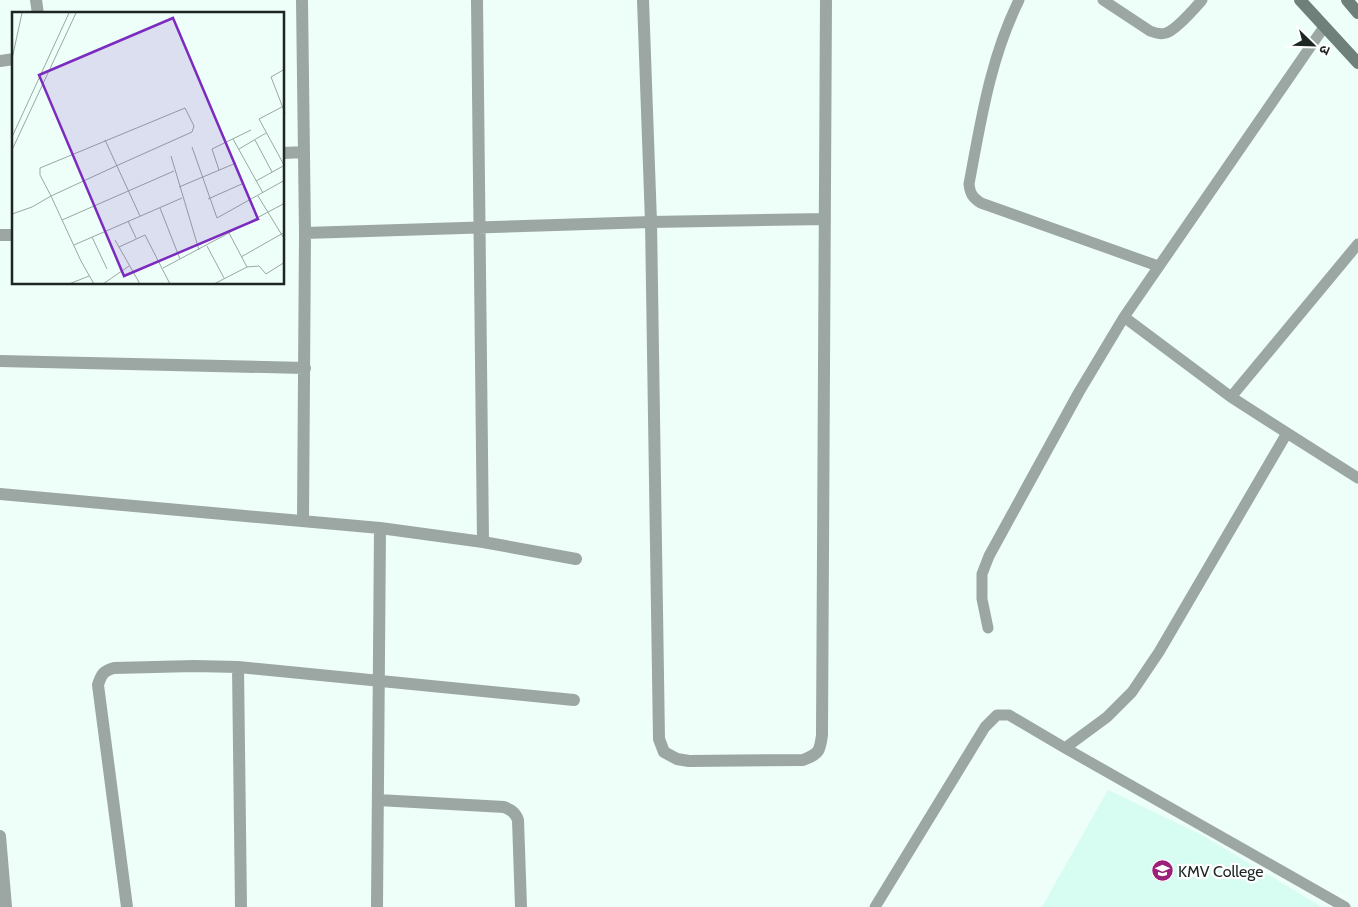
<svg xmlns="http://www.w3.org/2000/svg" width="1358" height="907" font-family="Cabin,'Noto Sans Devanagari',sans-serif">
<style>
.built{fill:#d7fcf1}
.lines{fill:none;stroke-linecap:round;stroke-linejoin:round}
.lane{stroke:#9ca7a4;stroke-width:11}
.street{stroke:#9ca7a4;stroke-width:12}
.secondary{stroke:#6f807a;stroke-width:12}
.labels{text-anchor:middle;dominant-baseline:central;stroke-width:4.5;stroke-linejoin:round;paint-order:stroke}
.poi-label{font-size:16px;fill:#1c2623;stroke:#fff;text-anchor:start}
.inset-road{fill:none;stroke:#9aa8a3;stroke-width:1}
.view{fill:#7b2cbf;fill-opacity:0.15;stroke:#7b2cbf;stroke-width:2.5}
.inset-edge{fill:none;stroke:#1c2623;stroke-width:2.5}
</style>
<rect width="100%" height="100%" fill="#eefef9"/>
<path class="built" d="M1108,790L1202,835L1322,907H1042Z"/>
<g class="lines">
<path class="lane" d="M1019,0C990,59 981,120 969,184C970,194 973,198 981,203L1158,266
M1103,0L1150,31C1155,33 1161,35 1166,33C1176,30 1195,8 1202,0
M1324,27L1124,317L1231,397L1287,433L1358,478
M1231,397L1358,244
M988,628L982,599V574L989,556L1079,392L1124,317
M1065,748L1345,907
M875,907L985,727L997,715H1009L1065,748L1107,717L1132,692L1159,652L1287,433"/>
<path class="street" d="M36,0L38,14
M302,0L305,233L303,521
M477,0L483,542
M643,0L651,222L659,739L664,752L677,759L689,761L803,760C819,754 820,751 822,735L826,0
M0,61L14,59
M284,153L304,152
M305,233L651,222L825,219
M0,235H14
M0,361L305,368
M0,494L380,528L483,542L576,559
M238,667L241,907
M378,800L504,807C511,810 515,812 518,820L521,907
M0,836L6,907
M127,907L98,685C101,675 103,671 114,668L194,666L238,667L574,700
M377,907L380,528"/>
<path class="secondary" d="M1300,0L1358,63
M1347,0L1358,13"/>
</g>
<defs>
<symbol id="university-disc" viewBox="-11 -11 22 22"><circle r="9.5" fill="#9a2079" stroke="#fff"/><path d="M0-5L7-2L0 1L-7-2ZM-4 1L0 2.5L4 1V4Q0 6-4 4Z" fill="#fff"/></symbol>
</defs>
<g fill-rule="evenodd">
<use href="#university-disc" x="1150" y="858" width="25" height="25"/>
</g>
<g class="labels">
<g class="poi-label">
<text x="1178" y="871">KMV College</text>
</g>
</g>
<g transform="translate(12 12)">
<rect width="272" height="272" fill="#eefef9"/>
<path class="inset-road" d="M0,47L10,1M273,57L259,65L273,101M270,95L247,107L272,153M0,125L57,1M221,127L251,181M93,128L128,204M243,128L260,160M180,135L205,206L273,168M227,137L254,121M0,138L64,1M159,144L187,238M207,158L200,137L239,118M244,169L273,153M167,175L224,151M246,184L273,228M196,187L232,171M148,196L168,247M0,202L20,195L39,184L104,154L180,120L182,114L173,96L28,156V163L39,184L69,249L82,272M50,208L162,159M116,209L124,226M217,221L235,255M80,225L95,257M103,228L128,272M62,233L170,186M195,234L212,266M107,235L133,223L158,272M229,245L273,220M151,256L273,191M57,272L77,264M91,272L117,254M202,272L235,255L247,254L254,262L273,250"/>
<path class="view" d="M161,6L246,207L112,264L27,63Z"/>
<rect width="272" height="272" class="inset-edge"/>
</g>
<g transform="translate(1313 45) rotate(113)" stroke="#ffffff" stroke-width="4" paint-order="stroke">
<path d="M0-4L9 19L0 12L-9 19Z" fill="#1c2623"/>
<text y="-8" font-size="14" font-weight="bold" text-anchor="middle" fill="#1c2623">उ</text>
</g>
</svg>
